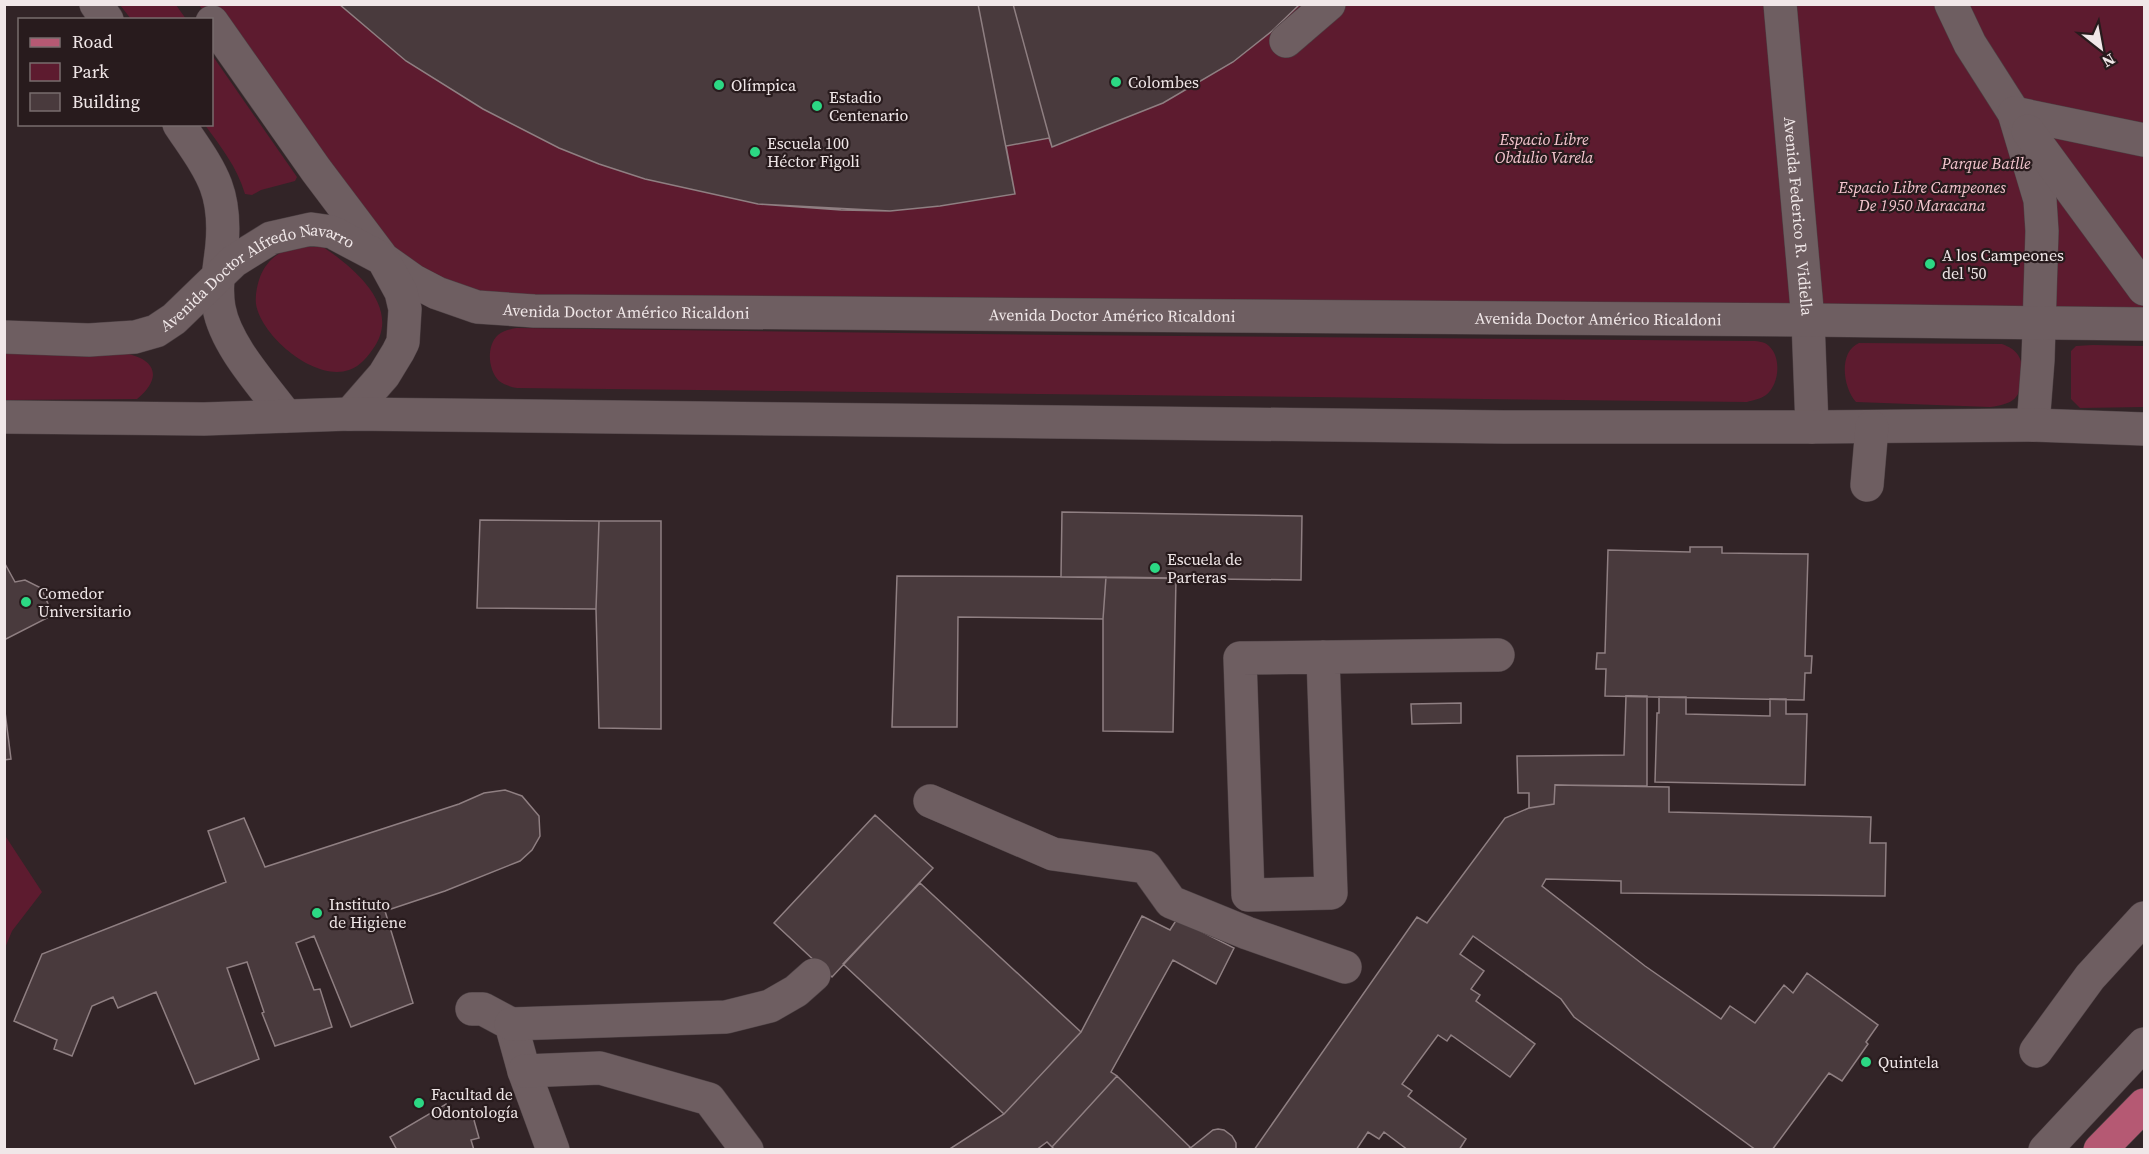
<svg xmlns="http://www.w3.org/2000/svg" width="2149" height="1154" font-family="'Source Serif 4',serif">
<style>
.green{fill:#5d1b2f}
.building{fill:#493a3d;stroke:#8f7f82;stroke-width:1.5}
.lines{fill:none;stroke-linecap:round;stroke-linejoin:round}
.minor-casing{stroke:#4d4144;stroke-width:34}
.major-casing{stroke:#4d4144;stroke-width:34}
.minor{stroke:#6e5e61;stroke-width:33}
.major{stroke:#b55973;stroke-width:33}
.poi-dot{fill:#2cd884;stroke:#281b1d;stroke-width:2}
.labels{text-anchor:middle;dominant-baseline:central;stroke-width:4.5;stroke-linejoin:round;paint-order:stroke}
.poi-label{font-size:16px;fill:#f0e7e8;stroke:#281b1d;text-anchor:start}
.park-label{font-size:16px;font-style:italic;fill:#f6c7d0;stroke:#281b1d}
.street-label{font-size:16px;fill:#f0e7e8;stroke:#281b1d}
</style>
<rect width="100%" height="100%" fill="#322427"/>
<path class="green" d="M120,5H176L186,19H131Z
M199,5H2144V324L534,311L414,281Z
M212,55L297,177L295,181L261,190L252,195L245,194C237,167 221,147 205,125L212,124Z
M320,245C351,265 401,305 375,346C368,356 361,366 349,370C315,382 261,336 256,304C255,296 257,285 260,277C264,267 270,259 280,253C292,247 307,247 320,245Z
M516,328L1060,335L1750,341C1756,341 1764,341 1769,346C1782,358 1779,385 1766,395C1761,399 1753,400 1747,402L517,388C511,387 505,385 499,381C488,370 486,346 498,335C503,331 510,329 516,328Z
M1859,343L2002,344C2018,350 2023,358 2022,375C2021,399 2013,404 1990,407L1856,402C1843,388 1838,352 1859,343Z
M2093,345L2144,346V407L2080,408L2071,399V351L2076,346Z
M123,353C155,358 164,377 137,399L5,400L4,354Z
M5,837H6L42,892L12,931L5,948Z"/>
<path class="building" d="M339,4H1300L1272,31L1233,62L1163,103L1052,147L1049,138L1006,146L1015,194L940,206L890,211L758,204L645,179L599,164L559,148L483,109L406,61Z
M339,4H978L1015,194L940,206L890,211L841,210L758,204L645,179L599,164L559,148L483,109L406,61Z
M1013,4H1300L1272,31L1233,62L1163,103L1052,147Z
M1062,512L1302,516L1301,580L1061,577Z
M480,520L599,521L596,609L477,608Z
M599,521H661V729L599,728L596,609Z
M1690,547H1722V553L1808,554L1805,656H1812L1811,673H1805L1804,700L1605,696L1606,669H1596L1597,653H1605L1608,550L1690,552Z
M4,562L15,582L25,580L41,588L53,615L4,640Z
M897,576L1106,577L1103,619L958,617L957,727H892Z
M1106,577L1176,578L1173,732L1103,731V619Z
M1626,696H1647V786L1555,785L1554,804L1529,808V793H1518L1517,756L1624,755Z
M1659,697H1686V714L1770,716V699H1786V714H1807L1805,785L1655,782L1657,713H1659Z
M1461,703V723L1412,724L1411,704Z
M4,704L11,759L4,760Z
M1555,785L1669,787V812L1871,817L1870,843H1886L1885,896L1621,893V881L1546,879L1542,886L1645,966L1721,1019L1730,1006L1755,1023L1784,985L1793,993L1807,973L1878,1025L1866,1042L1868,1044L1842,1081L1829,1073L1772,1150H1756L1574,1017L1561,999L1473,936L1460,954L1484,971L1471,989L1480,995L1476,1001L1535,1044L1510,1077L1451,1035L1447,1041L1438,1035L1402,1084L1412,1091L1408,1096L1466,1139L1459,1150H1408L1384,1132L1379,1139L1368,1132L1356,1150H1254L1417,917L1427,923L1505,818L1529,808L1554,804Z
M505,790L522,796L539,816L540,836L532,850L520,861L445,891L385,911L413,1003L351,1027L314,936L296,943L314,990L320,989L332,1027L275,1046L262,1013L264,1012L247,962L227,968L259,1059L195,1084L156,992L118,1008L113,997L92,1006L72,1056L54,1049L57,1040L14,1021L42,954L226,882L208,831L244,818L265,867L459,804L484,793Z
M875,815L933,868L832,977L774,923Z
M920,883L1081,1032L1004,1114L843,964Z
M1142,916L1170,930L1177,919L1234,948L1216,984L1173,960L1111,1072L1117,1076L1052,1147L1047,1142L1036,1150H948L1004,1114L1081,1032Z
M1117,1076L1190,1147L1188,1150H1055L1052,1147Z
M446,1104L451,1119L472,1113L479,1138L471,1140L474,1150H397L390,1137Z
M1218,1129L1224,1130L1232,1136L1236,1143V1150H1188L1213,1130Z"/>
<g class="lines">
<defs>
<g id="minor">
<path d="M96,4L107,20"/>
<path id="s1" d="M1780,4L1808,320L1812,427"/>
<path d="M1951,4L1970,44L2014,113L2040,200L2042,231L2038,360L2033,425"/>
<path id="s2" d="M212,22L316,170L383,259L414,281L437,293L477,307L534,311L1808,320L2144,324"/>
<path d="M1286,41L1329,4"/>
<path d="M2014,113L2144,140"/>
<path d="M179,124C209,169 227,188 222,245C220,266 215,286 219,308C226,346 263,385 286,416"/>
<path d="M2028,131L2144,289"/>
<path id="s3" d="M4,337L89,340L135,337L156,331L174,319L234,261L271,238L311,229L332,232L383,259L401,292L405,309L403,342L398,352L384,375L350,414"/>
<path d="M4,417L204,419L350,414L1504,427H1812L2033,425L2144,429"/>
<path d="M1867,485L1872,427"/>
<path d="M1323,657L1331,893L1248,895L1240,658L1498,655"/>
<path d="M930,801L1053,854L1146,867L1171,902L1247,933L1345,967"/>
<path d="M472,1009H483L511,1024L524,1071L553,1150"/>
<path d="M511,1024L726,1017L770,1006L796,991L814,975"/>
<path d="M2036,1051L2090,977L2144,918"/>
<path d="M524,1071L600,1068L709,1099L747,1150"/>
<path d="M2045,1150L2144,1044"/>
</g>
<path id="major" d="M2100,1150L2144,1105"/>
</defs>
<use href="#minor" class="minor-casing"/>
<use href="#major" class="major-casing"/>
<use href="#minor" class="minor"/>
<use href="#major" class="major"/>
</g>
<g class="poi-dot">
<circle cx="1116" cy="82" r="6"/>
<circle cx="719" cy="85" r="6"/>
<circle cx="817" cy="106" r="6"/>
<circle cx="755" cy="152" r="6"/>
<circle cx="1930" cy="264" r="6"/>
<circle cx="1155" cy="568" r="6"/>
<circle cx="26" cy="602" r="6"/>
<circle cx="317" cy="913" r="6"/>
<circle cx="1866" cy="1062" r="6"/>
<circle cx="419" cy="1103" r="6"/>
</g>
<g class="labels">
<g class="poi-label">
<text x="1128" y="82">Colombes</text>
<text x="731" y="85">Olímpica</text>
<text x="829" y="97">Estadio<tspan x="829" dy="18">Centenario</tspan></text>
<text x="767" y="143">Escuela 100<tspan x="767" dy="18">Héctor Figoli</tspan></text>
<text x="1942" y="255">A los Campeones<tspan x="1942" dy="18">del '50</tspan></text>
<text x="1167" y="559">Escuela de<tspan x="1167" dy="18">Parteras</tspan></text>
<text x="38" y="593">Comedor<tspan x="38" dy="18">Universitario</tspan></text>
<text x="329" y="904">Instituto<tspan x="329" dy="18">de Higiene</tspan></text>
<text x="1878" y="1062">Quintela</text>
<text x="431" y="1094">Facultad de<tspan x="431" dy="18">Odontología</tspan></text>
</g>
<g class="park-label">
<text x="1544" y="139">Espacio Libre<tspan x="1544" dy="18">Obdulio Varela</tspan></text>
<text x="1986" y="163">Parque Batlle</text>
<text x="1922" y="187">Espacio Libre Campeones<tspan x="1922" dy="18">De 1950 Maracana</tspan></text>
</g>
<g class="street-label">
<text stroke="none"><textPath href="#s1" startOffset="213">Avenida Federico R. Vidiella</textPath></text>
<text stroke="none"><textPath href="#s3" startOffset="274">Avenida Doctor Alfredo Navarro</textPath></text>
<text stroke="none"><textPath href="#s2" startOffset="548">Avenida Doctor Américo Ricaldoni</textPath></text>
<text stroke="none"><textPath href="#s2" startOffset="1034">Avenida Doctor Américo Ricaldoni</textPath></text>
<text stroke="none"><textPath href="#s2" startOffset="1520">Avenida Doctor Américo Ricaldoni</textPath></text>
</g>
</g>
<rect width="2149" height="1154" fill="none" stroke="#f0e7e8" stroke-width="12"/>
<rect x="18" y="18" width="195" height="108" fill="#281b1d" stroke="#786d6e" stroke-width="1.5"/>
<rect x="30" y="38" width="30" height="9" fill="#b55973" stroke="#786d6e" stroke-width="1.5"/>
<text x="72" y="48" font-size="18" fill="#f0e7e8">Road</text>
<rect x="30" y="63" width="30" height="18" fill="#5d1b2f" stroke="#786d6e" stroke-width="1.5"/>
<text x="72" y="78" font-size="18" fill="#f0e7e8">Park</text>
<rect x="30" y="93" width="30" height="18" fill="#493a3d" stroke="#786d6e" stroke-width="1.5"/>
<text x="72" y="108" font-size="18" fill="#f0e7e8">Building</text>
<g transform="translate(2101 48) rotate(149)" stroke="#281b1d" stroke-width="4.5" paint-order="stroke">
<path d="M0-4.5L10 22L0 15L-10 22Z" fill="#f0e7e8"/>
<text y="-9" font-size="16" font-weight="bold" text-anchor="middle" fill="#f0e7e8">N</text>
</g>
</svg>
